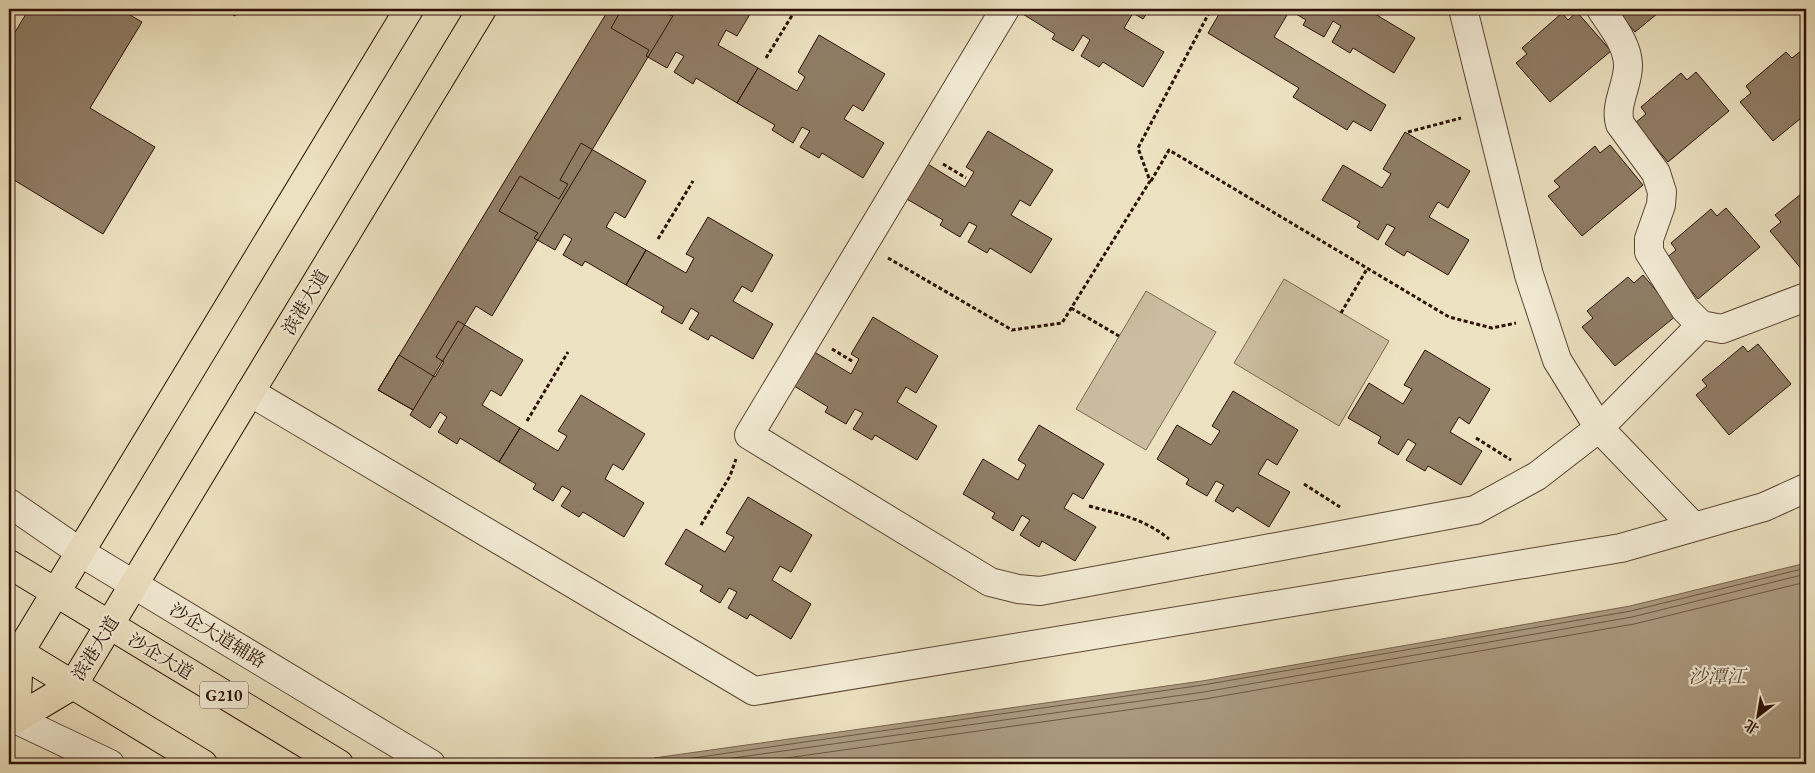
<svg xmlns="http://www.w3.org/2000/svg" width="1815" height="773" font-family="'EB Garamond','Noto Serif SC',serif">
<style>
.green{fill:#cbbea0;stroke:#7c6852}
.water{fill:#ab9a80;stroke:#78634e}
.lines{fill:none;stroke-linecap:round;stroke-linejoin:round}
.shore{stroke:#6c5642;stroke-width:1}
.building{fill:#907d66;stroke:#2c1104}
.minor-casing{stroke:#5c4533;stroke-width:30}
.major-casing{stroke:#2c1104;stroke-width:30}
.highway-casing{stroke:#2c1104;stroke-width:30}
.path{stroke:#2c1104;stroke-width:3;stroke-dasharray:4 2.5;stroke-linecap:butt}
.minor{stroke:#f3ecd6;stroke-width:28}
.major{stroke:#ece1c0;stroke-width:28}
.highway{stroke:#ece1c0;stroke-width:28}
.labels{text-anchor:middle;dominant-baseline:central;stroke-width:4.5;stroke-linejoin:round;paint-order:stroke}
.shield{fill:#f3ecd6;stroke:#685343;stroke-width:1}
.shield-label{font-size:16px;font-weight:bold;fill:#2c1104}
.street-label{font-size:18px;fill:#2c1104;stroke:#f3ecd6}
.water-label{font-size:19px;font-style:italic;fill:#5f4836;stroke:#f3ecd6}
</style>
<rect width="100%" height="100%" fill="#ece1c0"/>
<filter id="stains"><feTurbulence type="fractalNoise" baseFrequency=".004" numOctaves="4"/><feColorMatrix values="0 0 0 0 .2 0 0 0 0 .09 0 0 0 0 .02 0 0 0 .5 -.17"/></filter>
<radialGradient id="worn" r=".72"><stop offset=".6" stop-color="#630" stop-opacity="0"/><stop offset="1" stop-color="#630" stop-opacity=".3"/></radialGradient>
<path class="green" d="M1284,279L1389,341L1339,426L1234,363Z
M1146,291L1216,332L1146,450L1076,409Z"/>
<path class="water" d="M1806,563V764H649L654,758L1202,681L1630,606Z"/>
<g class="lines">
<path class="shore" d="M655,764L658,763L1203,685L1631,611L1806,568
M690,764L1204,692L1632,617L1806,574
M744,764L1205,699L1634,624L1806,582"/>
</g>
<path class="building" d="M29,9H120L142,22L90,108L155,147L103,234L9,177V42Z
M223,9H239L235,16Z
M609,9H677L492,316L476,306L413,410L378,390Z
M622,9H658L671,16L675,9H753L737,36L726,30L718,45L758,68L737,103L696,78L693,84L674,72L684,56L676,52L667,68L646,56L649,50L611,28Z
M1019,9H1150L1143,19L1133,13L1124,28L1164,52L1143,87L1103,62L1099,67L1081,56L1090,40L1083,35L1073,51L1052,39L1055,34L1018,11Z
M1222,9H1288L1290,10L1274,37L1386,105L1371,131L1353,121L1347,130L1293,97L1299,88L1208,33Z
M1288,9H1378L1375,14L1415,38L1394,73L1353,48L1350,53L1332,42L1341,26L1333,21L1324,37L1303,25L1306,20Z
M1615,9H1663L1635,32Z
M1577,12L1611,51L1550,102L1516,63L1527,54L1522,48L1562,13L1568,20Z
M819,35L885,74L863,111L853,105L844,119L884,143L863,178L822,153L819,158L800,147L810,131L802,127L793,143L772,130L775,125L737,103L758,68L797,91L805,77L798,72Z
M1801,51L1806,57V114L1773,141L1740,102L1751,93L1746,86L1786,52L1792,58Z
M1696,72L1729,111L1668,162L1635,123L1646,114L1641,107L1681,73L1687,80Z
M988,131L1053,170L1030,206L1020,200L1011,215L1052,239L1031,273L990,248L987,253L968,242L977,226L969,222L960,237L940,225L943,220L905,198L926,163L965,187L974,172L966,167Z
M1405,132L1470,171L1448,208L1438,202L1429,217L1469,240L1448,275L1407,251L1404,256L1385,244L1395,228L1387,224L1378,240L1357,227L1360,222L1322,200L1343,165L1382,188L1391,174L1383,169Z
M581,143L646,181L625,218L615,212L606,227L646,250L626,285L585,261L582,266L563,255L572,239L564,234L555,250L534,238L538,233L499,211L520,176L559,199L568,184L560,180Z
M1610,145L1643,185L1582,236L1548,196L1560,187L1554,181L1595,146L1600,153Z
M1806,190V268L1803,271L1770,231L1781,222L1775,215Z
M1726,208L1760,247L1698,299L1665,259L1676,250L1671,243L1711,209L1717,216Z
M708,217L773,255L752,292L742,286L733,301L773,324L753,359L711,335L708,340L689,329L699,313L691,308L682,324L661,312L664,307L626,285L646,250L686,273L694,258L686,254Z
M1643,275L1677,315L1615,366L1582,327L1593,318L1587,311L1628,277L1634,283Z
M873,317L938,356L916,393L906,387L897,402L937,426L917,460L875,435L872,440L853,429L863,413L855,409L846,424L825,412L828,407L791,384L811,350L851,374L859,359L851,354Z
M458,321L523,360L501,396L491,390L482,405L520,428L499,462L460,438L457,444L438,432L447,417L440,412L430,428L410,415L413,410L378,390L399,355L435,377L444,362L436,357Z
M1758,344L1791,384L1729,435L1696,395L1707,386L1702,380L1743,346L1748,352Z
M1425,350L1490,389L1469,424L1459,417L1450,432L1482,451L1461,485L1428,466L1425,471L1406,460L1416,444L1408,439L1398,455L1378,443L1381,437L1348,418L1369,383L1403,404L1412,389L1404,385Z
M1233,391L1298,430L1277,465L1267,459L1258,474L1290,492L1269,527L1237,507L1233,512L1215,501L1224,485L1216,481L1207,496L1186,484L1189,479L1157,459L1177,425L1211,445L1220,431L1212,426Z
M581,395L645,434L623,470L613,464L605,479L644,503L624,537L583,512L579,517L561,506L571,491L562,486L553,501L533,489L536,484L499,462L520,428L558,451L567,436L558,431Z
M1039,425L1104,464L1083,499L1073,493L1064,508L1096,527L1075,561L1042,541L1039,547L1020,535L1030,520L1022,515L1013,531L992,518L995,513L963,494L983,459L1018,480L1026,465L1018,460Z
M748,497L812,535L791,572L780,566L772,580L811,604L791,639L750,614L747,619L728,608L737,592L729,588L720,603L700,591L703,586L665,564L686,529L725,552L734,537L726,533Z"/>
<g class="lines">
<defs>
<path id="minor" d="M1005,9L749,435L990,582L1018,589L1040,591L1475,510L1537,476L1599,428L1701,325
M1463,9L1529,275L1557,360L1599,428L1694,527
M1601,9C1611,25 1627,43 1628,64C1629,84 1614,104 1620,124L1656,173L1662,192L1661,205L1649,239V252L1685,309L1701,325L1722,329L1806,297
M250,392L754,691L1621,548L1764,507L1806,488
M9,503L80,552L431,764
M9,716L110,764"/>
<path id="major" d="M16,719L73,685L482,9
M16,719L19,653L409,9"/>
<path id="highway" d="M9,564L339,764
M9,646L203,764"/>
</defs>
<use href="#minor" class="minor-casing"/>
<use href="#major" class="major-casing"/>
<use href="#highway" class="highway-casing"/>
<path class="path" d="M766,58L796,9
M1408,132L1461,118
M943,164L966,178
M1151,181L1169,150L1449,317L1492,328L1516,323
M658,239L693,181
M888,258L1012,330L1062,323L1150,181L1138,148L1211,9
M1071,308L1119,336
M1341,313L1367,269
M832,349L852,361
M527,421L568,352
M1476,438L1511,460
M1304,484L1340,507
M1089,506C1119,514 1145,519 1169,539
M701,525L730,476L736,459"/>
<use href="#minor" class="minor"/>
<use href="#major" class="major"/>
<use href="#highway" class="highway"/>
</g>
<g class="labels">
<rect class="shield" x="200" y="681.5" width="48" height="27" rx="4"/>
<g class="shield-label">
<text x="224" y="695">G210</text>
</g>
<g class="street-label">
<text transform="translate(305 302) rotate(-59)">滨港大道</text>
<text transform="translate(218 635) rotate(31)">沙企大道辅路</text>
<text transform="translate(95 648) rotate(-58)">滨港大道</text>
<text transform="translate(161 656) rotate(31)">沙企大道</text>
</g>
<g class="water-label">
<text x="1717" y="676">沙潭江</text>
</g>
</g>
<rect width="1815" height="773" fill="none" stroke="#ece1c0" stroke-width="30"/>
<rect x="10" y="10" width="1795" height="753" fill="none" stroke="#2c1104" stroke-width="2.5"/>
<rect x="15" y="15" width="1785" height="743" fill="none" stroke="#2c1104"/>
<g transform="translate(1758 716) rotate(211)" stroke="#f3ecd6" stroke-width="4" paint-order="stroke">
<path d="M0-4L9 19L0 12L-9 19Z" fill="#2c1104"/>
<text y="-8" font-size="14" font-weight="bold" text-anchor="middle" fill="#2c1104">北</text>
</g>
<rect width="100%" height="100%" filter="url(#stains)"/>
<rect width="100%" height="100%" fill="url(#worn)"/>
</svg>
